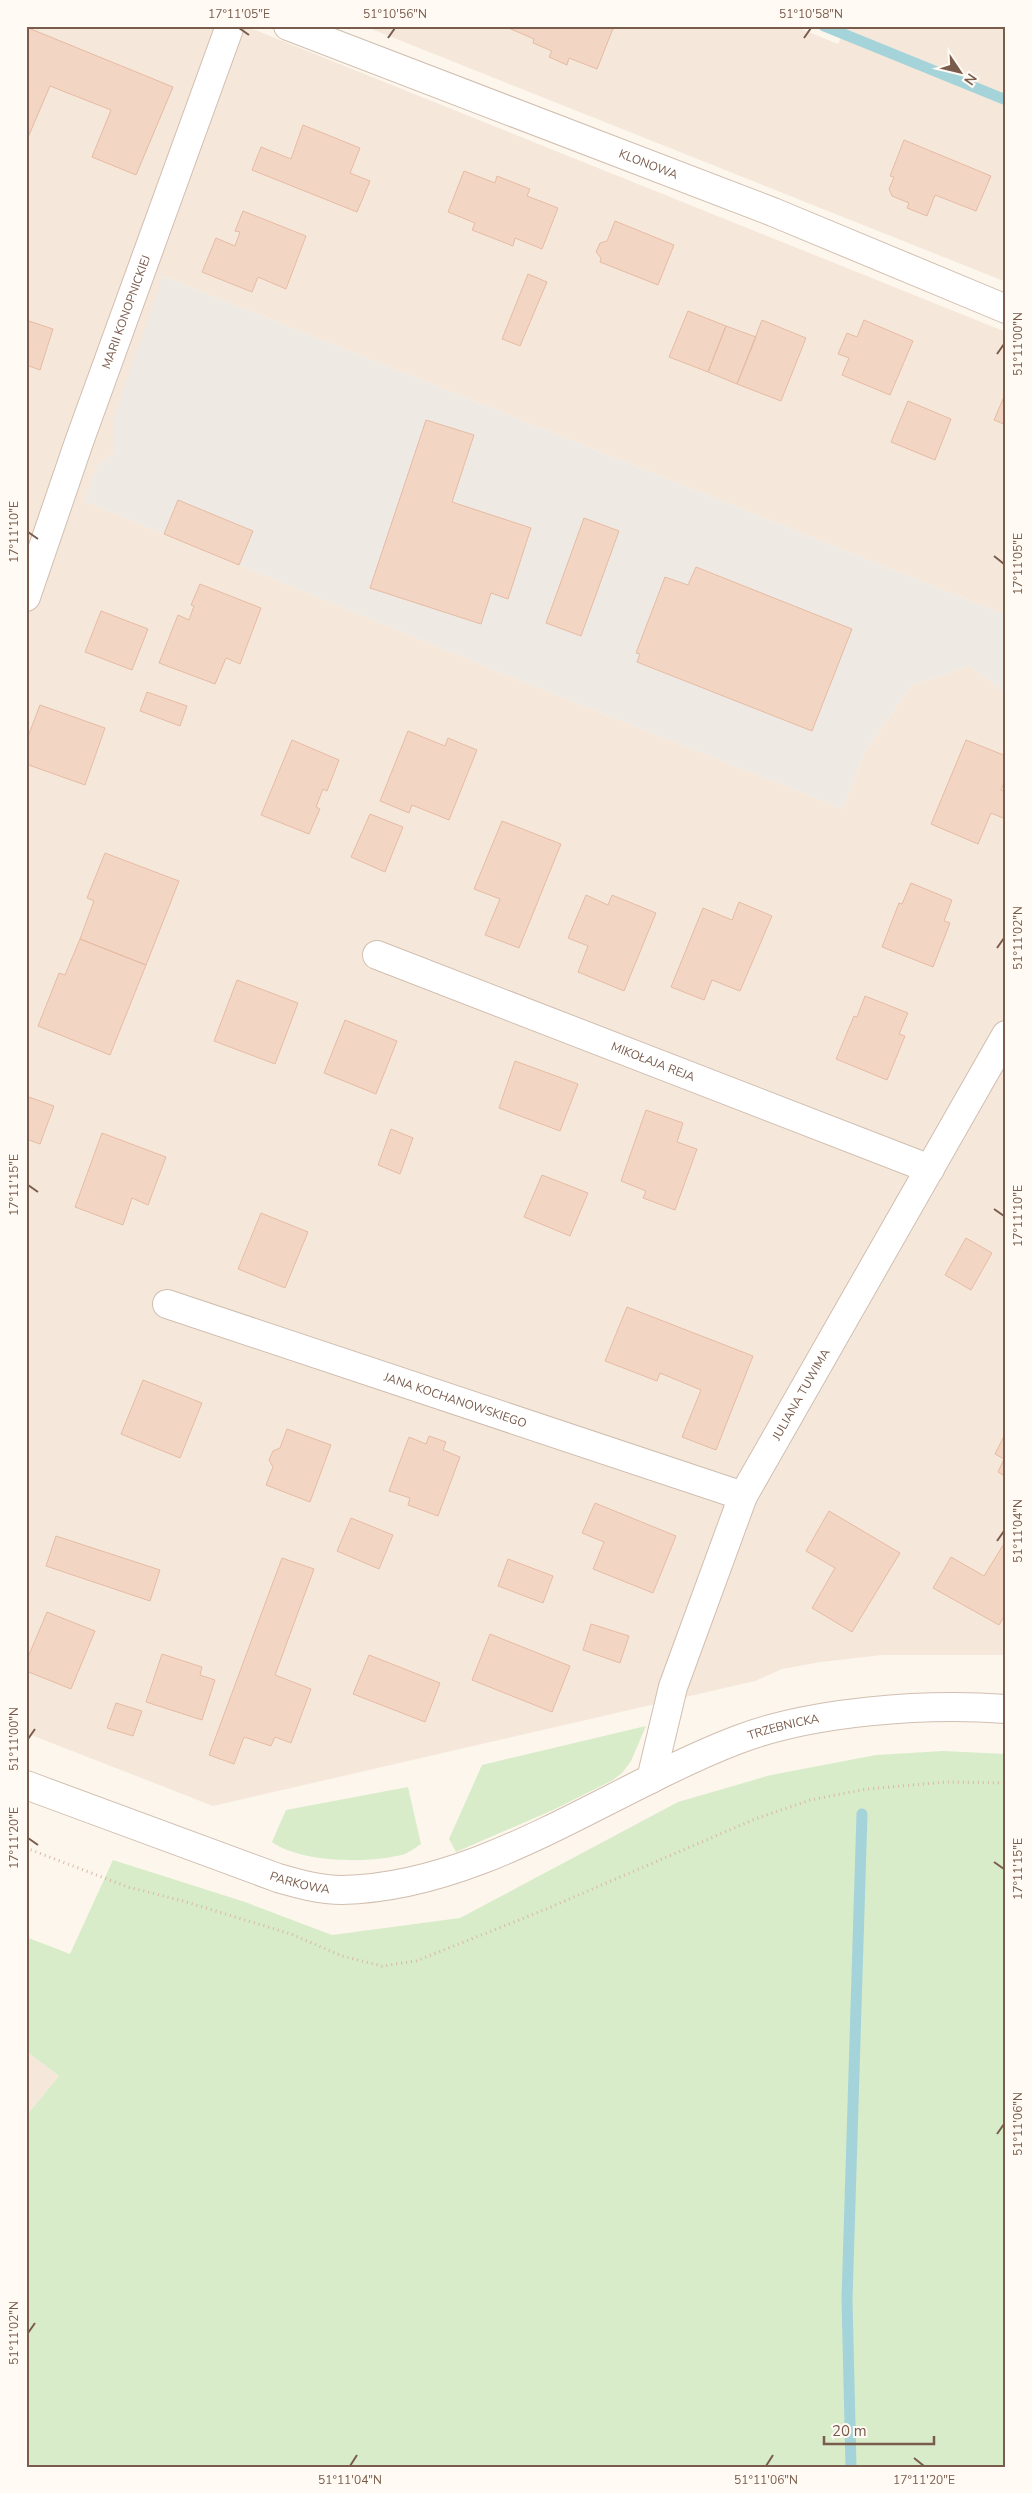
<svg xmlns="http://www.w3.org/2000/svg" width="1032" height="2493" font-family="'Nunito Sans',sans-serif">
<style>
.residential{fill:#f5e8da}
.industrial{fill:#efe9e4}
.green{fill:#d8ecc9}
.lines{fill:none;stroke-linecap:round;stroke-linejoin:round}
.stream{stroke:#a5d3da;stroke-width:11}
.building{fill:#f3d5c3;stroke:#e6bba3}
.minor-casing{stroke:#d1beb0;stroke-width:30}
.path{stroke:#d9b8a5;stroke-width:3;stroke-dasharray:1 4;stroke-linecap:butt}
.minor{stroke:#fff;stroke-width:28}
.ticks{fill:none;stroke:#7a5c4d;stroke-width:2}
.labels{text-anchor:middle;dominant-baseline:central;stroke-width:4;stroke-linejoin:round;paint-order:stroke}
.street-label{font-size:12px;fill:#7a5c4d;stroke:#fffaf3}
.neatline{fill:none;stroke:#7a5c4d;stroke-width:2}
.ticks-label{font-size:12px;text-anchor:middle;fill:#7a5c4d}
</style>
<rect width="100%" height="100%" fill="#fdf6ec"/>
<path class="residential" d="M26,26H245L1006,332V615L163,276L115,438L114,453L97,466L84,501L521,681L843,809L864,753L912,685L970,666L1006,694V1655H882L821,1662L782,1669L755,1681L213,1806L26,1733Z
M364,26H794L838,44L847,26H1006V282Z
M26,2051L59,2076L26,2116Z"/>
<path class="industrial" d="M163,276L1006,615V694L970,666L912,685L864,753L843,809L521,681L84,501L97,466L114,453V417Z"/>
<path class="green" d="M646,1726L631,1761L622,1773L613,1780L553,1810L456,1852L449,1839L482,1765Z
M943,1751L1006,1754V2467H26V2116L59,2076L26,2051V1937L70,1954L113,1860L245,1902L332,1935L460,1918L678,1802L771,1775L876,1755Z
M408,1787L421,1844C416,1847 410,1852 405,1854C370,1864 301,1863 272,1842L286,1810Z"/>
<g class="lines">
<path class="stream" d="M824,26L1006,100
M851,2467L847,2299L862,1814"/>
</g>
<path class="building" d="M504,26H614L597,69L569,58L567,65L549,57L552,51L533,43L534,39Z
M26,27L173,87L136,175L92,157L111,110L50,86L26,142Z
M303,125L360,148L350,173L370,181L357,212L252,170L261,147L291,159Z
M904,140L991,176L976,211L935,195L927,216L907,208L909,203L892,196L889,189L894,177L890,176Z
M464,171L495,183L497,176L530,189L527,196L558,208L542,249L515,238L513,246L472,230L475,223L448,212Z
M243,211L306,236L286,289L258,277L252,292L202,272L216,238L235,246L240,232L235,231Z
M615,221L674,245L658,285L600,262L601,258L596,252L600,243L607,241Z
M528,274L547,282L520,346L502,339Z
M688,311L726,326L708,372L669,357Z
M26,320L53,329L40,370L26,365Z
M762,320L806,338L781,401L737,384Z
M864,320L913,341L890,395L842,375L849,358L838,354L847,333L857,337Z
M726,326L756,337L737,384L708,372Z
M1006,392V425L994,420Z
M908,401L951,419L935,460L891,442Z
M426,420L474,435L452,502L531,528L508,599L491,593L481,624L370,588Z
M178,500L253,531L239,565L164,534Z
M584,518L619,531L581,636L546,623Z
M696,567L852,629L812,731L637,662L640,654L636,653L665,577L688,585Z
M200,584L261,608L240,664L226,658L215,684L159,663L178,615L189,620L194,606L191,605Z
M101,611L148,629L132,670L85,652Z
M147,692L187,706L180,726L140,711Z
M40,705L105,728L85,785L26,764V742Z
M408,731L445,746L448,738L477,750L449,820L412,805L409,813L380,801Z
M292,740L339,760L327,791L323,789L316,807L320,809L309,834L261,815Z
M966,740L1006,756V778L1001,790L1006,792V811L1003,818L991,813L978,844L931,824Z
M370,814L403,827L385,872L351,857Z
M502,821L561,844L519,948L485,935L500,899L474,889Z
M105,853L179,881L146,965L80,939L94,901L87,898Z
M911,883L952,900L944,921L950,923L933,967L882,947L899,903L902,904Z
M586,895L608,905L612,895L656,913L624,991L578,972L588,946L568,938Z
M739,902L772,916L740,991L712,980L704,1000L671,987L703,908L732,920Z
M80,939L146,965L110,1055L38,1026L59,973L65,975Z
M237,980L298,1003L275,1064L214,1041Z
M865,996L908,1013L899,1034L905,1036L887,1080L836,1059L854,1016L857,1017Z
M345,1020L397,1041L376,1094L324,1073Z
M515,1061L578,1084L560,1131L499,1108Z
M26,1096L54,1106L40,1144L26,1139Z
M646,1110L683,1123L677,1142L697,1149L675,1210L643,1198L646,1191L621,1181Z
M391,1129L413,1138L400,1174L378,1165Z
M102,1133L166,1157L148,1205L132,1198L123,1225L75,1207Z
M542,1175L588,1193L570,1236L524,1217Z
M261,1213L308,1232L285,1288L238,1269Z
M966,1238L992,1253L971,1290L945,1275Z
M627,1307L753,1356L716,1450L682,1437L701,1390L660,1373L657,1381L605,1361Z
M143,1380L202,1403L180,1458L121,1434Z
M287,1429L331,1445L310,1502L266,1485L273,1467L269,1460L273,1451L280,1448Z
M1005,1434H1006V1477L998,1472L1004,1459L995,1454Z
M429,1436L446,1442L443,1450L460,1457L438,1516L408,1505L410,1498L389,1491L409,1437L426,1444Z
M595,1503L676,1536L653,1593L593,1569L604,1542L582,1533Z
M829,1511L900,1553L852,1632L812,1608L835,1568L806,1551Z
M351,1518L393,1535L379,1569L337,1551Z
M56,1536L160,1570L150,1601L46,1566Z
M1005,1542L1006,1613L999,1625L933,1588L951,1557L984,1576Z
M282,1558L314,1569L275,1675L311,1689L291,1743L275,1737L271,1746L244,1737L234,1764L209,1755Z
M508,1559L553,1576L543,1603L498,1586Z
M47,1612L95,1631L71,1689L26,1671V1662Z
M591,1624L629,1636L620,1663L583,1650Z
M490,1634L570,1666L552,1712L472,1680Z
M162,1654L202,1667L200,1675L215,1680L202,1720L146,1702Z
M369,1655L440,1683L425,1722L353,1694Z
M116,1703L142,1711L133,1736L107,1728Z"/>
<g class="lines">
<defs>
<g id="minor">
<path id="s1" d="M288,26L773,212L1006,309"/>
<path id="s2" d="M26,597L79,442L230,26"/>
<path id="s3" d="M377,955L930,1169"/>
<path id="s4" d="M167,1304L743,1496"/>
<path id="s5" d="M651,1779L673,1687L743,1496L1006,1035"/>
<path id="s6" d="M26,1785L278,1878C299,1884 320,1890 342,1890C483,1887 609,1789 737,1740C812,1711 926,1703 1006,1709"/>
</g>
</defs>
<use href="#minor" class="minor-casing"/>
<path class="path" d="M26,1848L128,1887L183,1901L291,1934L342,1956L382,1966L416,1961L539,1912L755,1819L810,1800L867,1789L946,1782L1006,1783"/>
<use href="#minor" class="minor"/>
</g>
<path class="ticks" d="M239,28L249,35M388,38L395,28M804,38L811,28M997,354L1004,344M28,532L38,539M994,556L1004,564M997,948L1004,938M28,1185L38,1192M994,1209L1004,1216M997,1541L1004,1531M28,1739L35,1729M28,1838L38,1845M994,1862L1004,1869M997,2134L1004,2124M28,2333L35,2323M914,2458L924,2466M350,2466L357,2455M766,2466L773,2455"/>
<g class="labels">
<g class="street-label">
<text stroke="none"><textPath href="#s1" startOffset="386">KLONOWA</textPath></text>
<text stroke="none"><textPath href="#s2" startOffset="302">MARII KONOPNICKIEJ</textPath></text>
<text stroke="none"><textPath href="#s3" startOffset="296">MIKOŁAJA REJA</textPath></text>
<text stroke="none"><textPath href="#s5" startOffset="415">JULIANA TUWIMA</textPath></text>
<text stroke="none"><textPath href="#s4" startOffset="304">JANA KOCHANOWSKIEGO</textPath></text>
<text stroke="none"><textPath href="#s6" startOffset="808">TRZEBNICKA</textPath></text>
<text stroke="none"><textPath href="#s6" startOffset="291">PARKOWA</textPath></text>
</g>
</g>
<rect width="1032" height="2493" fill="none" stroke="#fffaf3" stroke-width="55"/>
<g transform="translate(960 72) rotate(125)" stroke="#fffaf3" stroke-width="4" paint-order="stroke">
<path d="M0-4L9 19L0 12L-9 19Z" fill="#7a5c4d"/>
<text y="-8" font-size="14" font-weight="bold" text-anchor="middle" fill="#7a5c4d">N</text>
</g>
<path d="M824 2436v8h110v-8" fill="none" stroke="#7a5c4d" stroke-width="2.5"/>
<text x="832" y="2436" font-size="15" fill="#7a5c4d" stroke="#fffaf3" stroke-width="4" paint-order="stroke">20 m</text>
<rect x="28" y="28" width="976" height="2438" class="neatline"/>
<g class="ticks-label">
<text x="239" y="18">17°11'05"E</text>
<text x="395" y="18">51°10'56"N</text>
<text x="811" y="18">51°10'58"N</text>
<text transform="translate(1018 344) rotate(-90)" y="4">51°11'00"N</text>
<text transform="translate(14 532) rotate(-90)" y="4">17°11'10"E</text>
<text transform="translate(1018 564) rotate(-90)" y="4">17°11'05"E</text>
<text transform="translate(1018 938) rotate(-90)" y="4">51°11'02"N</text>
<text transform="translate(14 1185) rotate(-90)" y="4">17°11'15"E</text>
<text transform="translate(1018 1216) rotate(-90)" y="4">17°11'10"E</text>
<text transform="translate(1018 1531) rotate(-90)" y="4">51°11'04"N</text>
<text transform="translate(14 1739) rotate(-90)" y="4">51°11'00"N</text>
<text transform="translate(14 1838) rotate(-90)" y="4">17°11'20"E</text>
<text transform="translate(1018 1869) rotate(-90)" y="4">17°11'15"E</text>
<text transform="translate(1018 2124) rotate(-90)" y="4">51°11'06"N</text>
<text transform="translate(14 2333) rotate(-90)" y="4">51°11'02"N</text>
<text x="350" y="2484">51°11'04"N</text>
<text x="766" y="2484">51°11'06"N</text>
<text x="924" y="2484">17°11'20"E</text>
</g>
</svg>
